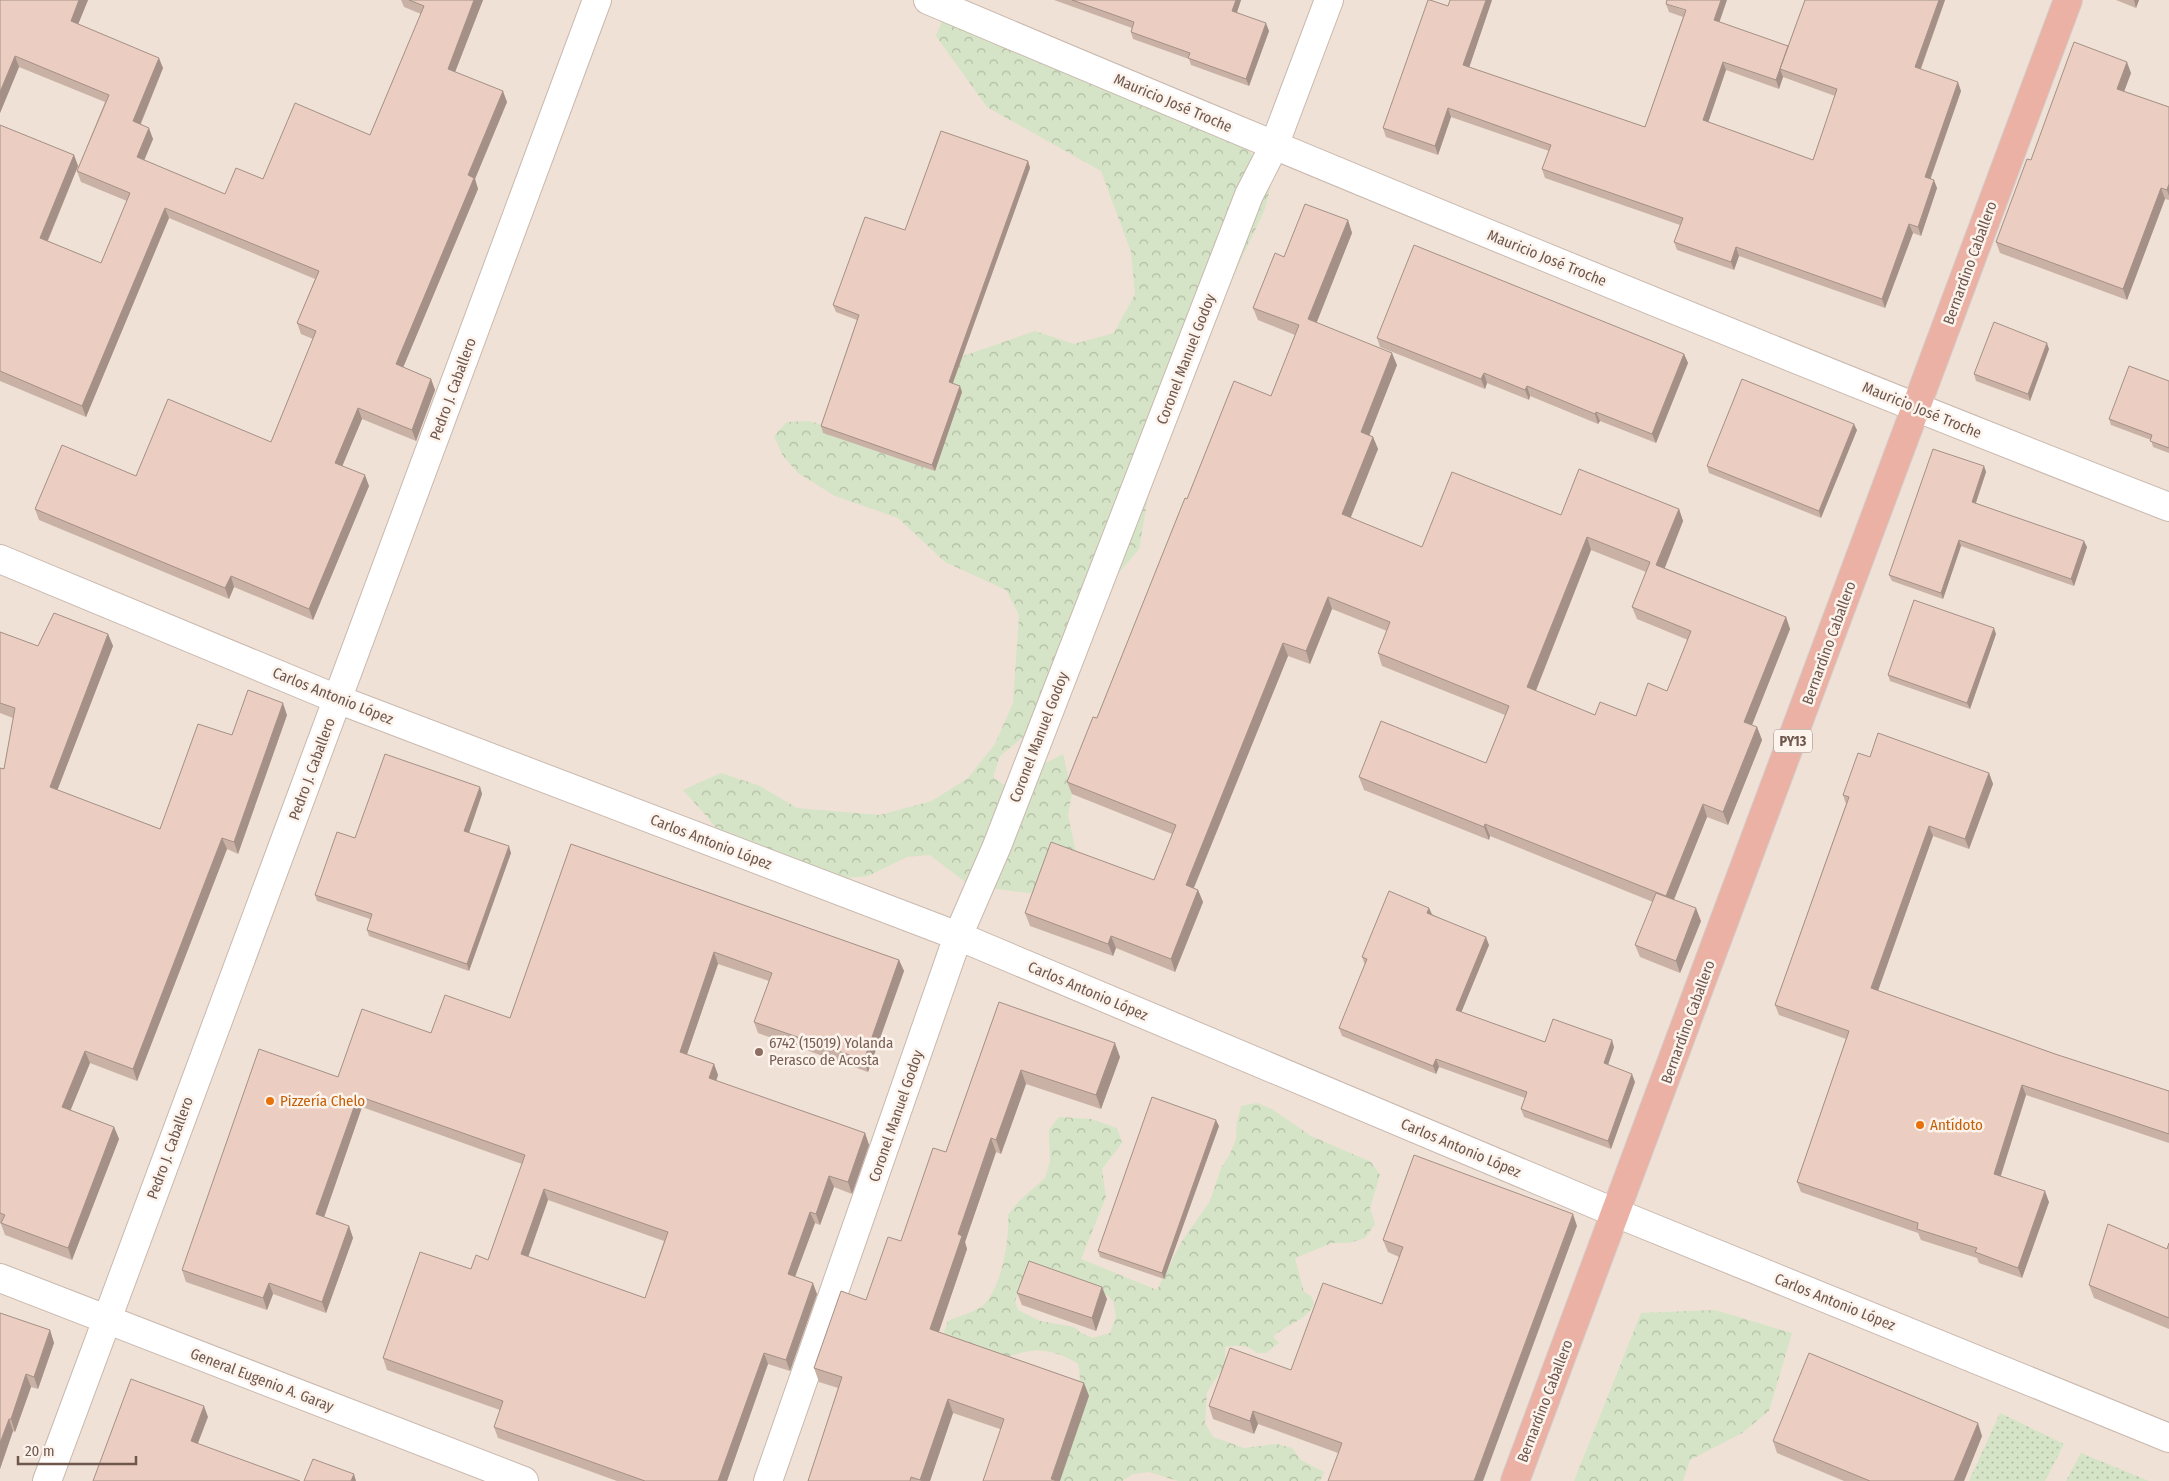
<svg xmlns="http://www.w3.org/2000/svg" width="2169" height="1481" font-family="'Fira Sans Condensed',sans-serif">
<style>
.residential{fill:#efe1d5}
.grass{fill:url(#grass-dots)}
.forest{fill:url(#forest-crowns);fill-rule:evenodd}
.lines{fill:none;stroke-linecap:round;stroke-linejoin:round}
.minor-casing{stroke:#c9b8ae;stroke-width:30}
.highway-casing{stroke:#d4cdca;stroke-width:30}
.minor{stroke:#fff;stroke-width:28}
.highway{stroke:#ebb1a5;stroke-width:28}
.wall{fill:#cab1a6;fill-rule:evenodd}
.shaded-wall{fill:#a49087}
.building{fill:#ebcec1;stroke:#a49087;fill-rule:evenodd}
.education-dot{fill:#8d6e63;stroke:#fcf4ec;stroke-width:2}
.food-dot{fill:#e8710a;stroke:#fcf4ec;stroke-width:2}
.labels{text-anchor:middle;dominant-baseline:central;stroke-width:5;stroke-linejoin:round;paint-order:stroke}
.shield{fill:#fcf4ec;stroke:#99867d;stroke-width:1}
.shield-label{font-size:14px;font-weight:bold;fill:#6f574e}
.street-label{font-size:15px;fill:#6f574e;stroke:#fcf4ec}
.education-label{font-size:15px;fill:#785e54;stroke:#fcf4ec;text-anchor:start}
.food-label{font-size:15px;fill:#c56008;stroke:#fcf4ec;text-anchor:start}
</style>
<defs>
<pattern id="grass-dots" width="8" height="8" patternUnits="userSpaceOnUse" patternTransform="scale(1.25)"><rect width="8" height="8" fill="#d5e4c6"/><path d="M2 2h.1M6 6h.1" fill="none" stroke="#b1bca3" stroke-width="1.8" stroke-linecap="round"/></pattern>
<pattern id="forest-crowns" width="20" height="18" patternUnits="userSpaceOnUse" patternTransform="scale(1.25)"><rect width="20" height="18" fill="#d5e4c6"/><path d="M2 6a3 3 0 1 1 6 0M12 15a3 3 0 1 1 6 0" fill="none" stroke="#b1bca3"/></pattern>
</defs>
<rect width="100%" height="100%" fill="#f9f0e6"/>
<path class="residential" d="M0,0H2169V1481H0Z"/>
<path class="grass" d="M2000,1413L2064,1444L2045,1481H1969Z
M2081,1453L2149,1481H2066Z"/>
<path class="forest" d="M987,14L1144,75L1249,151L1264,168L1270,189L1265,209L1201,345L1157,445L1139,549L1096,600L1067,701L1000,756L993,777L1011,790L1026,773L1063,754L1072,794L1068,815L1077,857L1065,898L969,885L930,855L907,857L868,876L825,880L735,852L709,819L683,790L721,773L760,786L797,808L880,815L932,801L968,778L995,744L1013,703L1019,615L1006,590L945,562L898,518L835,496L798,473L783,456L774,436L787,422L808,421L852,432L943,363L1035,331L1074,344L1114,333L1135,294L1131,252L1101,171L987,107L936,36L944,16Z
M1257,1103L1272,1109L1311,1136L1371,1162L1380,1175L1370,1208L1375,1224L1365,1238L1349,1243H1332L1295,1258L1304,1292L1311,1296L1314,1304C1305,1322 1286,1324 1273,1337L1279,1343L1266,1353H1257C1247,1344 1238,1345 1225,1347V1365L1207,1392L1205,1423L1213,1437L1244,1448L1277,1444L1292,1448L1301,1460L1324,1472L1320,1481H1178L1149,1472L1133,1474L1122,1481H1058C1066,1449 1086,1396 1078,1364C1047,1345 1028,1348 996,1362L943,1336L948,1321C958,1316 972,1313 981,1307C1001,1292 1010,1239 1008,1215L1019,1201L1045,1178L1050,1162L1049,1130L1059,1117L1091,1119L1117,1128L1122,1143L1102,1169L1106,1197L1081,1259L1157,1290L1182,1241L1210,1201L1221,1168L1230,1154L1236,1139L1237,1122L1241,1106ZM1049,1270L1071,1275L1083,1284L1107,1295L1113,1301L1116,1317L1110,1333L1093,1338L1081,1333L1074,1327L1040,1321L1018,1310L1015,1301L1027,1271Z
M1715,1310L1792,1333L1769,1411L1742,1433L1690,1460L1683,1481H1574L1641,1313Z"/>
<g class="lines">
<defs>
<path id="minor" d="M928,0C1340,174 1753,345 2169,507
M0,559L337,699L958,936L1616,1213L2169,1438
M0,1278L524,1481
M47,1481L597,0
M768,1481L958,936L997,846L1249,195L1274,146L1329,0"/>
<path id="highway" d="M1515,1481L2068,0"/>
</defs>
<use href="#minor" class="minor-casing"/>
<use href="#highway" class="highway-casing"/>
<use href="#minor" class="minor"/>
<use href="#highway" class="highway"/>
</g>
<path class="wall" d="M0,0H88L78,24L163,68L141,124L153,139L144,160L225,194L263,179L370,135L421,14L404,7L401,0H483L455,72L507,102L475,179L478,189L403,367L431,379L435,390L416,441L362,419L342,466L369,486L313,620L234,587L229,599L39,520L35,509L136,476L271,442L313,339L301,334L297,323L315,279L169,218L86,417L0,381V125L74,155L78,166L48,241L101,263L127,201L81,182L77,171L105,102L19,67L0,113Z
M1054,0H1241L1237,12L1269,31L1249,86L1191,65L1189,59L1133,39L1131,32L1132,28Z
M1492,0L1469,67L1645,127L1683,17L1669,12L1666,4L1788,46L1805,0H1945L1921,69L1961,91L1931,178L1937,188L1921,236L1913,233L1885,308L1739,256L1734,270L1677,250L1674,242L1680,225L1545,178L1542,169L1549,151L1451,117L1438,155L1386,137L1383,128ZM1726,70L1779,89L1783,77L1835,96L1813,160L1708,122Z
M2116,0H2139L2136,8Z
M2131,73L2124,91L2169,107V200L2165,199L2127,300L2000,253L1996,242L2031,160Z
M1028,161L1030,168L953,383L962,392L935,471L823,433L821,426L857,320L836,312L833,305L905,230Z
M1348,220L1352,233L1316,322L1397,365L1369,435L1373,437L1378,449L1350,518L1422,547L1561,515L1679,509L1683,521L1665,568L1786,617L1790,629L1752,725L1757,727L1762,740L1728,825L1707,817L1674,900L1701,921L1680,973L1640,957L1635,945L1653,902L1490,836L1489,840L1364,790L1359,777L1486,763L1505,715L1382,666L1378,653L1387,631L1332,609L1310,664L1288,656L1194,888L1198,890L1203,902L1175,972L1116,948L1113,956L1030,926L1025,913L1154,880L1172,834L1072,794L1067,782L1097,718L1187,499L1271,396L1295,335L1258,320L1253,308L1284,257ZM1591,550L1646,572L1632,607L1637,619L1688,640L1667,691L1636,716L1595,715L1536,691Z
M1377,338L1684,354L1688,363L1656,443L1600,421L1598,424L1530,396L1529,400L1487,383L1485,389L1380,347Z
M2049,349L2030,401L1976,381L1974,374Z
M2169,381V453L2153,447L2151,440L2111,425L2109,419Z
M1857,430L1821,518L1709,473L1707,466Z
M1984,466L1986,472L1976,503L2087,547L2074,586L1961,546L1943,599L1892,581L1889,575Z
M0,632L38,646L108,634L113,646L57,790L160,829L232,735L287,715L238,854L227,849L137,1081L90,1063L70,1110L114,1127L119,1139L72,1260L5,1235L1,1224L0,1223V768L4,769L13,718L0,713Z
M1996,634L1970,709L1890,681L1888,675Z
M1870,757L1989,773L1993,784L1969,849L1933,836L1878,991L2055,1054L2169,1091V1143L2026,1095L2001,1176L2049,1202L2022,1278L1979,1263L1977,1258L1921,1240L1918,1233L1801,1192L1797,1182L1846,1039L1779,1015L1775,1005L1846,804L1843,795Z
M480,787L482,794L469,833L511,853L469,971L369,936L367,930L370,919L317,901L315,895L355,838Z
M571,844L899,960L904,971L868,1072L758,1033L754,1022L769,981L718,964L687,1054L714,1064L718,1075L716,1081L865,1133L869,1145L852,1194L834,1187L820,1225L815,1223L795,1276L817,1294L790,1371L768,1364L727,1481H617L498,1438L494,1427L500,1410L387,1370L383,1358L471,1269L488,1260L522,1164L362,1107L324,1217L349,1226L353,1238L326,1313L273,1294L267,1310L186,1282L182,1270L338,1077L431,1033L510,1018ZM548,1200L664,1241L645,1298L528,1257Z
M1429,908L1432,914L1489,945L1461,1012L1545,1042L1614,1047L1608,1065L1635,1082L1611,1149L1524,1117L1521,1109L1525,1098L1439,1067L1436,1074L1342,1036L1339,1028L1365,965L1362,957Z
M999,1002L1120,1057L1101,1109L1026,1084L1001,1154L996,1152L965,1242L967,1249L939,1332L1084,1383L1089,1396L1000,1429L953,1413L930,1481H808L838,1388L819,1382L814,1368L866,1300L901,1241L946,1152Z
M1219,1126L1164,1279L1100,1257L1098,1251Z
M1577,1226L1338,1453L1258,1424L1254,1434L1213,1419L1209,1406L1291,1370L1382,1304L1399,1257L1388,1252L1383,1240Z
M2169,1243V1329L2094,1298L2089,1285L2167,1249Z
M1017,1293L1107,1299L1096,1331L1022,1305Z
M0,1313L50,1330L54,1343L38,1389L31,1387L15,1432L13,1431L0,1469Z
M1982,1436L1964,1481H1844L1777,1453L1773,1441Z"/>
<path class="shaded-wall" d="M79,0H88L75,32L71,21Z
M474,0H483L452,80L448,69Z
M1236,0H1241L1235,18L1232,11Z
M1486,0H1492L1467,74L1463,65Z
M1721,0H1727L1717,29L1714,20Z
M1939,0H1945L1918,76L1915,67Z
M2134,0H2139L2136,8Z
M1266,23L1269,31L1249,86L1246,79Z
M1788,46L1780,69L1783,77L1779,89L1776,80Z
M15,56L19,67L0,113V92Z
M159,58L163,68L137,132L133,121Z
M1723,62L1726,70L1706,129L1703,120Z
M2127,62L2131,73L2121,100L2117,89Z
M1958,82L1961,91L1928,185L1925,177Z
M503,91L507,102L475,179L478,189L400,375L396,364L468,175Z
M1448,108L1451,117L1438,155L1435,146Z
M149,128L153,139L141,168L137,157Z
M74,155L78,166L44,249L40,238Z
M1028,161L1030,168L951,388L949,382Z
M1934,180L1937,188L1921,236L1918,227Z
M2169,184V196L2167,190Z
M2161,188L2165,199L2127,300L2123,289Z
M165,208L169,218L86,417L82,406Z
M1348,220L1352,233L1313,332L1308,319Z
M1909,224L1913,233L1885,308L1882,299Z
M1736,247L1739,256L1734,270L1731,262Z
M2047,343L2049,349L2030,401L2028,394Z
M1392,353L1397,365L1366,444L1361,432Z
M1684,354L1688,363L1656,443L1652,434Z
M1484,373L1487,383L1485,389L1481,379Z
M431,379L435,390L416,441L412,430Z
M960,386L962,392L935,471L932,465Z
M1527,386L1530,396L1529,400L1525,390Z
M358,408L362,419L339,474L335,463Z
M1596,412L1600,421L1598,424L1595,414Z
M1854,424L1857,430L1821,518L1819,511Z
M1373,437L1378,449L1347,527L1342,514Z
M1984,466L1986,472L1974,508L1972,502Z
M365,475L369,486L313,620L309,609Z
M1679,509L1683,521L1661,577L1656,565Z
M1587,537L1591,550L1532,700L1527,687Z
M1959,540L1961,546L1943,599L1941,593Z
M2084,541L2087,547L2074,586L2071,579Z
M231,576L234,587L229,599L225,588Z
M1328,597L1332,609L1310,664L1306,651Z
M1786,617L1790,629L1748,735L1744,722Z
M1994,628L1996,634L1970,709L1967,703Z
M108,634L113,646L54,799L50,787Z
M1283,643L1288,656L1190,897L1186,885Z
M283,703L287,715L238,854L234,842Z
M1757,727L1762,740L1728,825L1723,812Z
M1989,773L1993,784L1969,849L1965,839Z
M480,787L482,794L467,838L464,831Z
M1703,804L1707,817L1670,909L1666,896Z
M1485,824L1490,836L1489,840L1484,827Z
M1929,826L1933,836L1875,999L1871,988Z
M222,838L227,849L137,1081L133,1069Z
M509,846L511,853L469,971L467,964Z
M1198,890L1203,902L1175,972L1171,959Z
M1429,908L1432,915L1427,913Z
M1696,908L1701,921L1680,973L1676,961Z
M1111,936L1116,948L1113,956L1108,944Z
M1486,937L1489,945L1459,1018L1456,1010Z
M714,952L718,964L684,1063L680,1052Z
M899,960L904,971L868,1072L864,1060Z
M1612,1040L1614,1047L1606,1071L1604,1063Z
M1115,1043L1120,1057L1101,1109L1096,1095Z
M85,1051L90,1063L67,1119L62,1107Z
M1436,1059L1439,1067L1436,1074L1433,1066Z
M714,1064L718,1075L713,1090L709,1078Z
M1021,1070L1026,1084L1001,1154L996,1140Z
M1632,1074L1635,1082L1611,1149L1608,1141Z
M2022,1085L2026,1095L1998,1184L1994,1174Z
M358,1096L362,1107L321,1226L316,1214Z
M1216,1120L1219,1126L1164,1279L1162,1273Z
M114,1127L119,1139L72,1260L68,1248Z
M865,1133L869,1145L852,1194L848,1182Z
M991,1138L996,1152L965,1242L967,1249L935,1343L930,1329L958,1234Z
M829,1176L834,1187L820,1225L816,1214Z
M544,1189L548,1200L525,1266L521,1254Z
M2045,1191L2049,1202L2022,1278L2018,1268Z
M810,1212L815,1223L792,1285L788,1274Z
M1573,1214L1577,1226L1483,1481H1474Z
M349,1226L353,1238L326,1313L322,1302Z
M269,1283L273,1294L267,1310L263,1298Z
M813,1283L817,1294L790,1371L786,1360Z
M1102,1287L1107,1299L1096,1331L1092,1318Z
M50,1330L54,1343L38,1389L34,1377Z
M764,1353L768,1364L727,1481H718Z
M26,1374L31,1387L15,1432L11,1419Z
M1084,1383L1089,1396L1060,1481H1052L1051,1479Z
M948,1399L953,1413L930,1481H921L920,1480Z
M204,1406L208,1417L195,1451L191,1441Z
M1253,1411L1258,1424L1254,1434L1250,1421Z
M9,1419L13,1431L0,1469V1443Z
M1978,1423L1982,1436L1964,1481H1954Z
M354,1474L356,1481H351Z"/>
<path class="building" d="M0,0H79L71,21L159,58L133,121L149,128L137,157L225,194L236,168L263,179L295,103L370,135L424,6L409,0H474L448,69L503,91L468,175L474,178L396,364L431,379L412,430L358,408L335,463L365,475L309,609L231,576L225,588L35,509L62,445L136,476L168,399L271,442L316,331L297,323L319,271L165,208L82,406L0,371V125L74,155L40,238L101,263L130,193L77,171L109,95L15,56L0,92Z
M1072,0H1236L1232,11L1266,23L1246,79L1188,58L1190,53L1131,32L1134,22Z
M1428,0H1430L1448,6L1450,0H1486L1463,65L1645,127L1686,10L1666,4L1667,0H1721L1714,20L1788,46L1776,80L1723,62L1703,120L1813,160L1837,89L1780,69L1805,0H1939L1915,67L1958,82L1925,177L1934,180L1918,227L1909,224L1882,299L1736,247L1731,262L1674,242L1683,218L1542,169L1551,145L1448,108L1435,146L1383,128Z
M2074,42L2127,62L2117,89L2169,107V184L2167,190L2161,188L2123,289L1996,242L2027,159L2031,160Z
M941,131L1028,161L949,382L960,386L932,465L821,426L859,315L833,305L865,217L905,230Z
M1305,204L1348,220L1308,319L1392,353L1361,432L1373,437L1342,514L1422,547L1452,472L1561,515L1579,469L1679,509L1656,565L1786,617L1744,722L1757,727L1723,812L1703,804L1666,896L1485,824L1484,827L1359,777L1381,721L1486,763L1509,706L1378,653L1390,622L1328,597L1306,651L1283,643L1186,885L1198,890L1171,959L1111,936L1108,944L1025,913L1051,842L1154,880L1176,825L1067,782L1093,717L1097,718L1185,498L1187,499L1234,381L1271,396L1299,325L1253,308L1275,253L1284,257ZM1587,537L1650,562L1632,607L1691,631L1667,691L1648,683L1636,716L1600,702L1595,715L1527,687Z
M1414,245L1684,354L1652,434L1596,412L1595,414L1527,386L1525,390L1484,373L1481,379L1377,338Z
M1994,322L2047,343L2028,394L1974,374Z
M2129,366L2169,381V448L2150,441L2152,435L2109,419Z
M1742,379L1854,424L1819,511L1707,466Z
M1933,449L1984,466L1972,502L2084,541L2071,579L1959,540L1941,593L1889,575Z
M1914,600L1994,628L1967,703L1888,675Z
M54,613L108,634L50,787L160,829L198,724L232,735L248,690L283,703L234,842L222,838L133,1069L85,1051L62,1107L114,1127L68,1248L1,1223L5,1215L0,1213V768L4,769L15,708L0,703V632L38,646Z
M1878,733L1989,773L1965,839L1929,826L1871,988L2055,1054L2169,1091V1134L2022,1085L1994,1174L2045,1191L2018,1268L1975,1252L1977,1248L1917,1229L1918,1223L1797,1182L1849,1031L1775,1005L1849,797L1843,795L1858,753L1870,757Z
M385,754L480,787L464,831L509,846L467,964L367,930L372,914L315,895L337,832L355,838Z
M571,844L899,960L864,1060L754,1022L772,973L714,952L680,1052L714,1064L709,1078L865,1133L848,1182L829,1176L816,1214L810,1212L788,1274L813,1283L786,1360L764,1353L718,1481H645L494,1427L503,1401L383,1358L420,1252L471,1269L476,1255L488,1260L525,1155L358,1096L316,1214L349,1226L322,1302L269,1283L263,1298L182,1270L259,1049L338,1077L362,1009L431,1033L445,995L510,1018ZM544,1189L668,1232L645,1298L521,1254Z
M1389,891L1429,908L1427,913L1486,937L1456,1010L1545,1042L1553,1019L1612,1040L1604,1063L1632,1074L1608,1141L1521,1109L1527,1092L1436,1059L1433,1066L1339,1028L1367,959L1362,957Z
M1656,893L1696,908L1676,961L1635,945Z
M999,1002L1115,1043L1096,1095L1021,1070L996,1140L991,1138L958,1234L962,1236L930,1329L1084,1383L1051,1479L1057,1481H983L1004,1419L948,1399L920,1480L911,1477L910,1481H808L842,1377L814,1368L841,1291L866,1300L888,1237L901,1241L933,1148L946,1152Z
M1152,1097L1216,1120L1162,1273L1098,1251Z
M1414,1155L1573,1214L1474,1481H1328L1342,1443L1253,1411L1250,1421L1209,1406L1230,1348L1291,1370L1323,1283L1382,1304L1403,1247L1383,1240Z
M2108,1224L2167,1249L2169,1243V1318L2089,1285Z
M1029,1261L1102,1287L1092,1318L1017,1293Z
M0,1313L50,1330L34,1377L26,1374L11,1419H9L0,1443Z
M1809,1353L1978,1423L1954,1481H1870L1773,1441Z
M131,1379L204,1406L191,1441L300,1481H93Z
M313,1459L354,1474L351,1481H304Z"/>
<circle class="education-dot" cx="759" cy="1052" r="5"/>
<g class="food-dot">
<circle cx="270" cy="1101" r="5"/>
<circle cx="1920" cy="1125" r="5"/>
</g>
<g class="labels">
<rect class="shield" x="1774" y="729.5" width="38" height="23" rx="4"/>
<g class="shield-label">
<text x="1793" y="741">PY13</text>
</g>
<g class="street-label">
<text transform="translate(1173 103) rotate(23)">Mauricio José Troche</text>
<text transform="translate(1547 258) rotate(22)">Mauricio José Troche</text>
<text transform="translate(1970 263) rotate(-70)">Bernardino Caballero</text>
<text transform="translate(1186 359) rotate(-69)">Coronel Manuel Godoy</text>
<text transform="translate(453 389) rotate(-70)">Pedro J. Caballero</text>
<text transform="translate(1922 410) rotate(22)">Mauricio José Troche</text>
<text transform="translate(1829 643) rotate(-70)">Bernardino Caballero</text>
<text transform="translate(333 696) rotate(22)">Carlos Antonio López</text>
<text transform="translate(1039 737) rotate(-69)">Coronel Manuel Godoy</text>
<text transform="translate(312 769) rotate(-70)">Pedro J. Caballero</text>
<text transform="translate(711 842) rotate(21)">Carlos Antonio López</text>
<text transform="translate(1088 991) rotate(23)">Carlos Antonio López</text>
<text transform="translate(1688 1022) rotate(-70)">Bernardino Caballero</text>
<text transform="translate(896 1116) rotate(-71)">Coronel Manuel Godoy</text>
<text transform="translate(170 1148) rotate(-70)">Pedro J. Caballero</text>
<text transform="translate(1461 1148) rotate(23)">Carlos Antonio López</text>
<text transform="translate(1835 1302) rotate(22)">Carlos Antonio López</text>
<text transform="translate(262 1380) rotate(21)">General Eugenio A. Garay</text>
<text transform="translate(1545 1401) rotate(-69)">Bernardino Caballero</text>
</g>
<g class="education-label">
<text x="769" y="1043">6742 (15019) Yolanda<tspan x="769" dy="17">Perasco de Acosta</tspan></text>
</g>
<g class="food-label">
<text x="280" y="1101">Pizzería Chelo</text>
<text x="1930" y="1125">Antídoto</text>
</g>
</g>
<path d="M18 1456v8h118v-8" fill="none" stroke="#6f574e" stroke-width="2.5"/>
<text x="25" y="1456" font-size="15" fill="#6f574e" stroke="#fcf4ec" stroke-width="4" paint-order="stroke">20 m</text>
</svg>
